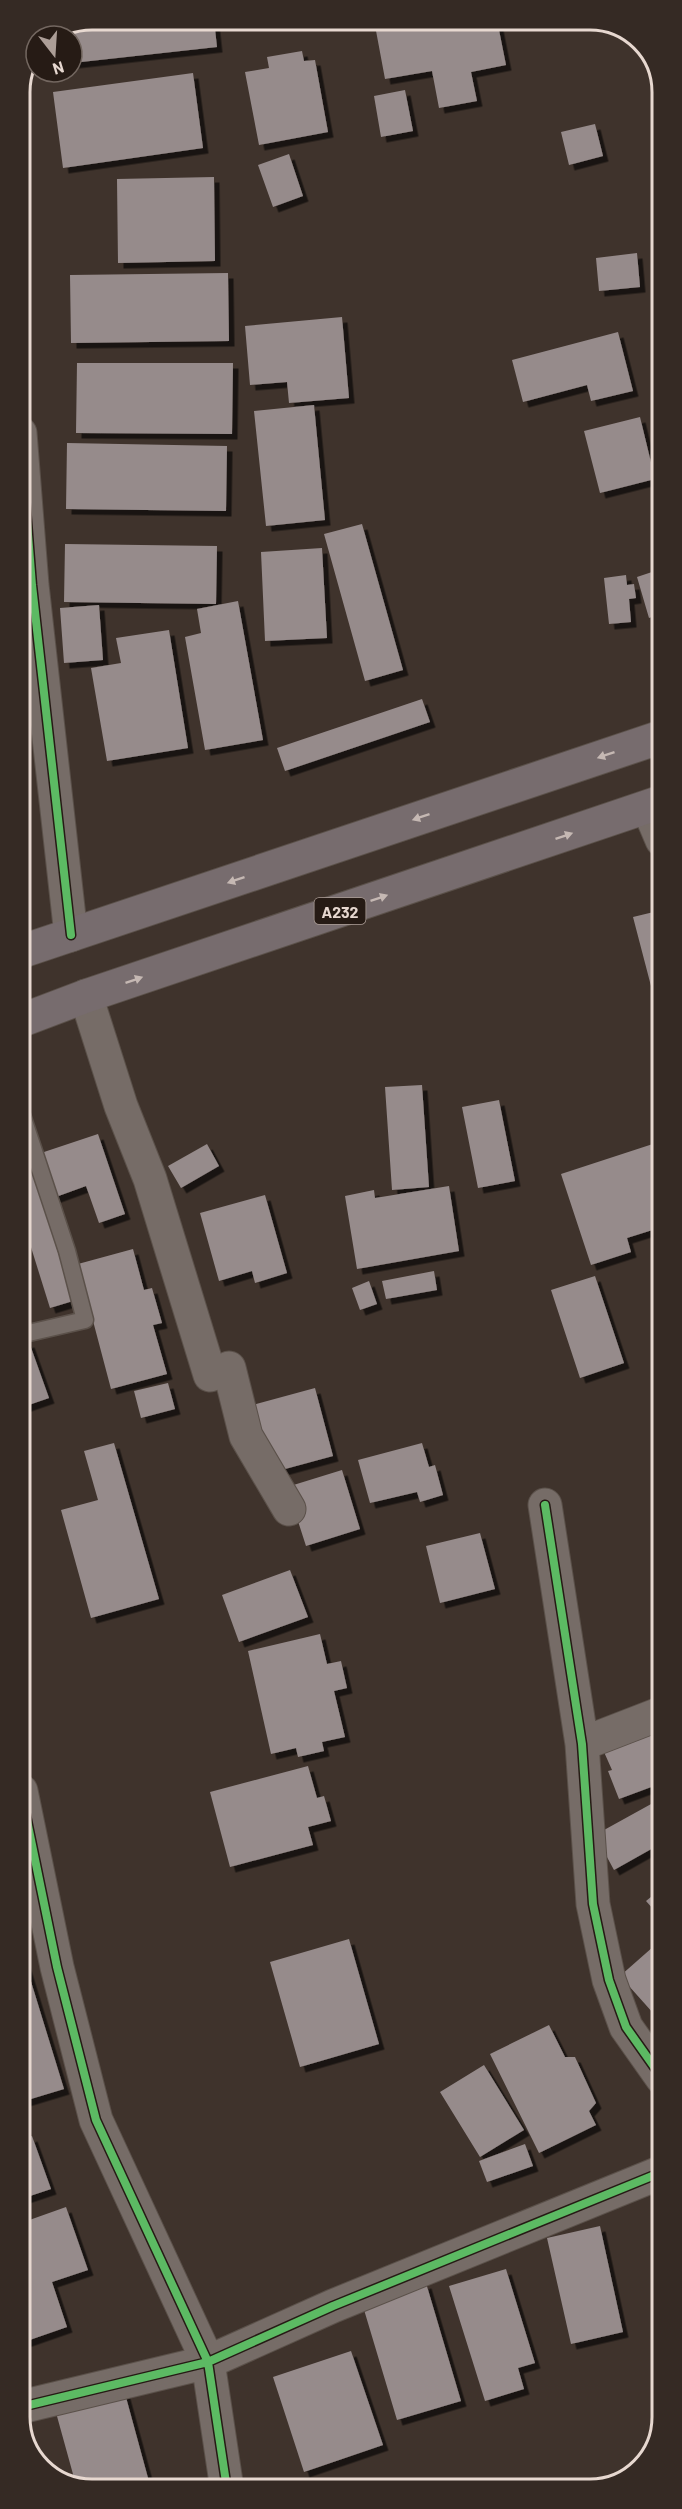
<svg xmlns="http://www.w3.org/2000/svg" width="682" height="2509" font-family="Barlow,sans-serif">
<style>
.building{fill:#968b8b;filter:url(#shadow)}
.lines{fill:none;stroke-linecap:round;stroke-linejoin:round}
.service-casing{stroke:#5b514a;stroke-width:19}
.minor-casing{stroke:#5b514a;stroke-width:35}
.trunk-casing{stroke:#5b514a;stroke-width:35}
.service{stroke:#766c67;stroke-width:16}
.minor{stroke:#766c67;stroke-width:33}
.trunk{stroke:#776c6e;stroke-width:33}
.cycleway-casing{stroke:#261b15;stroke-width:11}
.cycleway{stroke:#5cba63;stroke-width:8}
.oneway{fill:#c5b8b3}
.labels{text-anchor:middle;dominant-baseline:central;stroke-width:6;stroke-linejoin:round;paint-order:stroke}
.shield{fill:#261b15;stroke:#ad9f98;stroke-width:1.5}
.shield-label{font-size:16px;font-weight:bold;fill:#e7d8d0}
.rim{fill:none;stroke:#e7d8d0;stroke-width:3}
</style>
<defs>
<filter id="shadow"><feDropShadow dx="5.5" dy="5.5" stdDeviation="0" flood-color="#0009"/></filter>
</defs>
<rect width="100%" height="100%" fill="#3f332c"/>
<path class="building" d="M92,20H214L217,47L72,63V36H69V29Z
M374,20H497L506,65L471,72L477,101L439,108L432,71L385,79Z
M302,51L304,61L315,60L328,132L259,145L245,72L269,68L267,57Z
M193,73L203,148L63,168L53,92Z
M405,90L413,131L381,137L374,96Z
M595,124L603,156L569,165L561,132Z
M289,154L303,196L273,207L258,165Z
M214,177L215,261L118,263L117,179Z
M637,253L640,287L599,291L596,258Z
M228,273L229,341L71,343L70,275Z
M342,317L349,398L289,403L287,382L250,385L245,326Z
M618,332L633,391L591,401L587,385L523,402L512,360Z
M77,363H233L232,434L76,433Z
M314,405L325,520L266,526L254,411Z
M640,417L655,479L600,493L584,431Z
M67,443L227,446L226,511L66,509Z
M362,524L403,670L365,681L324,534Z
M65,544L217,546L216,604L64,602Z
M322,548L327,638L265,641L261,552Z
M661,569V614L649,618L637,577Z
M626,575L627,585L634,584L636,598L629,599L631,622L609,624L604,578Z
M238,601L263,740L205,750L185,637L201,633L197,609Z
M99,605L103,660L64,663L60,608Z
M169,630L188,748L107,761L91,668L121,663L116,638Z
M422,699L430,722L285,771L277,748Z
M662,910V983L651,986L633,917Z
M422,1085L429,1187L392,1190L385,1087Z
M499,1100L515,1181L478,1188L462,1107Z
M21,1132L73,1301L50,1308L20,1212Z
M98,1134L125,1214L99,1223L86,1186L53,1198L38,1154Z
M662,1141V1227L627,1238L631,1252L591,1265L561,1174Z
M207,1144L219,1166L181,1188L168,1166Z
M449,1186L459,1251L357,1269L345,1196L374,1190L375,1198Z
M265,1195L287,1273L255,1283L252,1271L219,1281L200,1213Z
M133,1249L144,1290L152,1288L162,1323L153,1325L167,1374L111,1389L78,1264Z
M434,1271L437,1290L386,1299L382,1281Z
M595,1276L624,1363L580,1378L551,1290Z
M369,1281L377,1304L360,1310L352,1288Z
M662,1291V1315H661L655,1292Z
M29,1342L49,1398L20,1408V1345Z
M168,1383L175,1409L141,1418L134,1391Z
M315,1388L333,1456L263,1475L245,1407Z
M114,1443L159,1599L91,1618L61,1510L98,1500L84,1451Z
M422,1443L429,1467L435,1465L443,1495L420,1502L417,1492L370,1503L358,1460Z
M342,1470L360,1529L306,1546L287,1487Z
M480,1533L495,1589L440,1603L426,1546Z
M290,1570L308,1617L239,1642L222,1595Z
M320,1634L327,1664L341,1661L347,1688L334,1691L345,1737L322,1742L324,1751L298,1757L296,1748L271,1754L248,1651Z
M662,1729V1783L619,1799L608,1771L612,1770L604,1752Z
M308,1766L317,1798L324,1796L331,1821L308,1827L313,1845L230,1867L210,1792Z
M662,1798V1843L614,1870L595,1835Z
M662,1888V1919L646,1901Z
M349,1939L379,2044L300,2067L270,1962Z
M662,1939V2023L620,1976Z
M21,1949L64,2089L21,2102Z
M549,2025L565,2057H575L596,2103L589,2111L596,2125L539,2153L490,2054Z
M484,2065L524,2130L480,2157L440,2092Z
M32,2136L51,2189L21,2199V2140Z
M525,2144L533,2166L487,2182L479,2161Z
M66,2207L88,2270L52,2282L67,2327L21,2343V2223Z
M600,2226L623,2332L571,2344L547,2238Z
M506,2269L535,2363L518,2368L524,2389L485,2401L449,2286Z
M426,2283L461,2401L397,2420L362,2303Z
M351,2351L383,2445L304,2472L273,2377Z
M124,2390L151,2489H87L76,2485L55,2409Z"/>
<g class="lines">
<defs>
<path id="service" d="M20,1109L67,1251L85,1320L20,1335"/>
<path id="minor" d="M20,433L32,585L71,935
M648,807L662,840
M86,996L121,1106L150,1179L210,1375
M229,1368L246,1436L289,1509
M545,1505L582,1744L593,1904L609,1980L626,2027L662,2078
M582,1744L662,1713
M21,1791L57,1967L96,2120L208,2362L227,2489
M21,2407L208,2362L333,2306L662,2172"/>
<path id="trunk" d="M20,952L661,737
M20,1021L86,996L661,802"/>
</defs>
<use href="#service" class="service-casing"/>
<use href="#minor" class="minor-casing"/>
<use href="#trunk" class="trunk-casing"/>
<use href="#service" class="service"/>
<use href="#minor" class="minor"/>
<use href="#trunk" class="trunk"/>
<defs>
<path id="cycleway" d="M20,433L32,585L71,935
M545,1505L582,1744L593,1904L609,1980L626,2027L662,2078
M21,1791L57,1967L96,2120L208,2362L227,2489
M21,2407L208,2362L333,2306L662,2172"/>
</defs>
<use href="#cycleway" class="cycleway-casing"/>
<use href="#cycleway" class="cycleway"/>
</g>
<defs><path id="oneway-solid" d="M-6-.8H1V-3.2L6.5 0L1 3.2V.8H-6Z" transform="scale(1.5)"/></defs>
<g class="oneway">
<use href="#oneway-solid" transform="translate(606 755) rotate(161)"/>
<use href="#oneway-solid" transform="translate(421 817) rotate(161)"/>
<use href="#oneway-solid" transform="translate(564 836) rotate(-19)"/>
<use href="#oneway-solid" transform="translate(236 880) rotate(161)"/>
<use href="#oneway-solid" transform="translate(379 898) rotate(-19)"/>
<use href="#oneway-solid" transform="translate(134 980) rotate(-19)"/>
</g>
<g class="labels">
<rect class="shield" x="314.5" y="898" width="51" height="26" rx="4.5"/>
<g class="shield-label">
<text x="340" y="911">A232</text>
</g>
</g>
<path d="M0 0H682V2509H0ZM92 30H590A62 62 0 0 1 652 92V2417A62 62 0 0 1 590 2479H92A62 62 0 0 1 30 2417V92A62 62 0 0 1 92 30Z" fill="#352a24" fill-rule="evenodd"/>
<path class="rim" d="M92 30H590A62 62 0 0 1 652 92V2417A62 62 0 0 1 590 2479H92A62 62 0 0 1 30 2417V92A62 62 0 0 1 92 30Z"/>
<g transform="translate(54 54) rotate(163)"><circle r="28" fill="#261b15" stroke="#736760" stroke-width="1.5"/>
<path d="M0-4.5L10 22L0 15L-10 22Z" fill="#ac9e97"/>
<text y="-9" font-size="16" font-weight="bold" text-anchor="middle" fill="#e7d8d0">N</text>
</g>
</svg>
